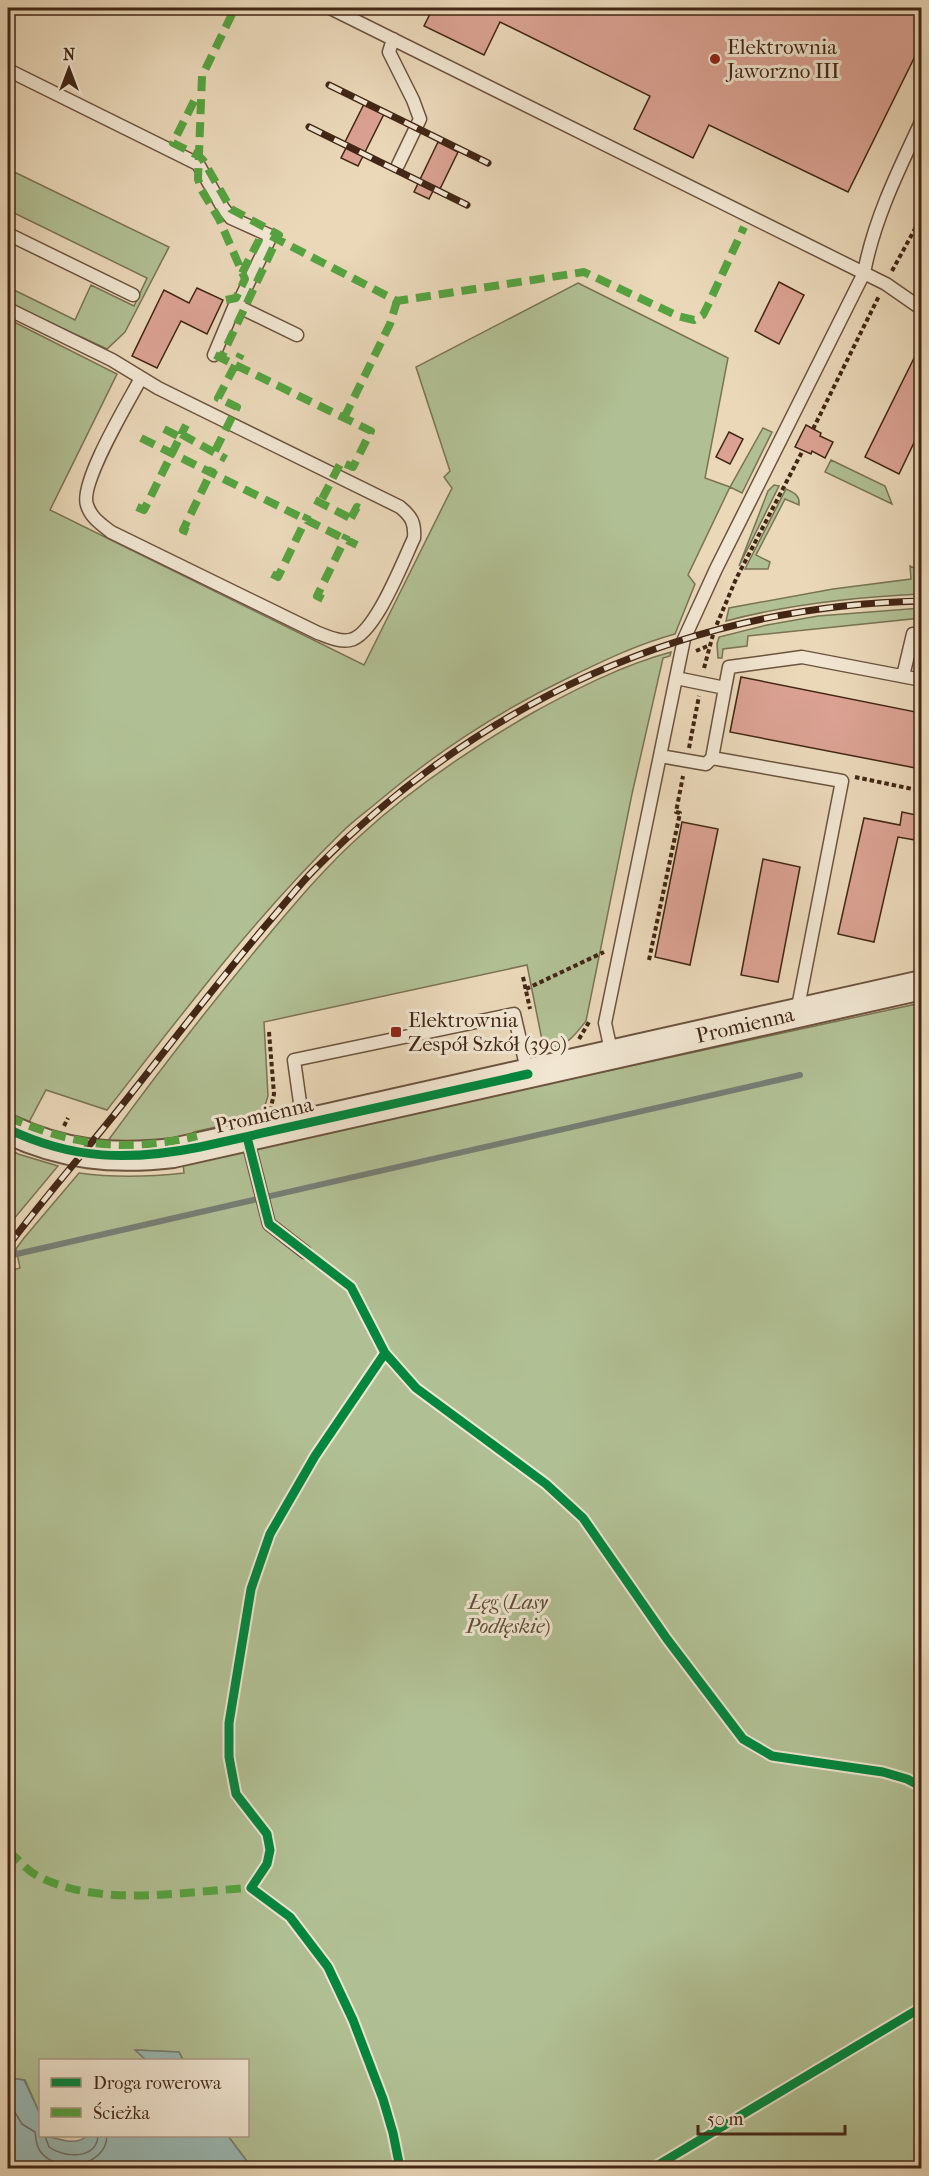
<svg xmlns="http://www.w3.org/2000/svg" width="929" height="2176" font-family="'IM FELL French Canon',serif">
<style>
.green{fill:#b1c094;stroke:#7a7354;stroke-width:1.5}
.water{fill:#99b9b5;stroke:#767e75;stroke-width:1.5}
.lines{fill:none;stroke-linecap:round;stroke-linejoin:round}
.shore{stroke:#6e7065;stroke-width:1.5}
.stream{stroke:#767e75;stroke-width:6}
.building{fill:#dba293;stroke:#422615;stroke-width:1.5}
.service-casing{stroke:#6c523e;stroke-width:15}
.tertiary-casing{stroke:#6c523e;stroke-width:32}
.path{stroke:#422615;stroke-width:4;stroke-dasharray:4.5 3;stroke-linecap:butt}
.service{stroke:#f1e6d2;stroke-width:12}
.tertiary{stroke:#f1e6d2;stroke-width:28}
.rail-casing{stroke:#422615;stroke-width:7}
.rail{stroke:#f1e6d2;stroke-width:4.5;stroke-dasharray:14;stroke-linecap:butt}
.quiet{stroke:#55a340;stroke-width:8;stroke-dasharray:15 8;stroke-linecap:butt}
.cycleway-casing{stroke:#f1e6d2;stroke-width:13}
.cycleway{stroke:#00873e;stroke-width:9}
.poi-dot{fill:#8f2418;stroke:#f1e6d2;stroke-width:2}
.labels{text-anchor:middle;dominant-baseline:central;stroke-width:6;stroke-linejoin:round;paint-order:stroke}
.poi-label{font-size:21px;fill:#422615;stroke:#f1e6d2;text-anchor:start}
.street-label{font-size:21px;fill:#422615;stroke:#f1e6d2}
.park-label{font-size:21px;font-style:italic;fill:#5e4c35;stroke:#f1e6d2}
</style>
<rect width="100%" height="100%" fill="#ead8b9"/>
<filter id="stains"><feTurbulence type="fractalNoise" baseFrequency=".00333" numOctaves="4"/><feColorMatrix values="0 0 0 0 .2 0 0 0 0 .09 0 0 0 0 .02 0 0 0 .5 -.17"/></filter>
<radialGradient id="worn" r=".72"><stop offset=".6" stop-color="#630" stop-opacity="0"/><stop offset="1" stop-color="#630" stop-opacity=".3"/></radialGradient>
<path class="green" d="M8,169L169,247L125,332L107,349L8,303V287L75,320L91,285L134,306L147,278L8,210Z
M578,283L728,358L705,478L730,487L763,428L772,432L742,493L730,487L688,575L695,584L675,634C638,644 603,661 570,677C501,710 438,751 380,800C367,811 353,821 342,832C255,917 182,1014 107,1110L46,1090L28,1124L8,1115V319L117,374L50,510L364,665L452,488L444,477L450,471L416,367Z
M831,460L885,486L892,504L825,472Z
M774,485L779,486L739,566L768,491Z
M786,489C794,493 800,495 799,505L785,499L756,555L770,562L768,569H745Z
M910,566L921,571L920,582L921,583V594C855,597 790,604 726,621L729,608L833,589L911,579Z
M921,608V618L748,636L747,646L723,649L722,658H718L717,644L719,637L767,625L818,616Z
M671,652L670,656L663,658L632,794L586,1021C575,1035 567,1046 549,1049L543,1045L527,965L264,1022L268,1096L264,1109L247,1120L194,1132C182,1145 126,1142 107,1142C156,1075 207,1009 260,945C292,907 324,868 361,835C411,789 475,746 534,712C578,688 623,665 671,652Z
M921,1003V2168H252L228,2136H248V2060H183L179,2052L136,2050L146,2060H40V2114L25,2080L8,2078V1271L20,1268L16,1249L24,1238L79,1173C115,1178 149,1177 184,1173L183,1163Z
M8,1148L18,1154L58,1166L8,1226Z"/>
<path class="water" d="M135,2050L179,2052L183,2060H146Z
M8,2078L24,2080L40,2114V2136C57,2136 73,2148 87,2136H228L252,2168H8Z"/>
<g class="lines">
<path class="shore" d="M8,2101L22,2124L35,2132C36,2139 36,2145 40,2151C57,2175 106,2167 107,2136
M45,2136L49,2147C64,2158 96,2160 98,2136"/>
<path class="stream" d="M8,1256L800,1075"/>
</g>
<path class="building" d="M433,8H921V44L848,192L709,125L693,158L634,129L650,96L500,22L484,55L424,26Z
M364,104L384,114L358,166L341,158L348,144L345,142Z
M438,142L458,152L440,189L435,187L429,199L414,192Z
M779,282L804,295L779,344L755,331Z
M197,288L223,300L207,334L181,321L157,368L132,356L164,290L189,303Z
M921,344V428L899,474L865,457Z
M806,425L821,433L820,436L833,442L825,458L812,451L811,454L795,447Z
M729,432L743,439L730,464L716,457Z
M741,677L921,713V769L730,732Z
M902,812L921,816V841L898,837L874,942L838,934L864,818L900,825Z
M682,822L718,829L690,965L655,957Z
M763,859L800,867L778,982L741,975Z"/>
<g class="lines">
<defs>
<path id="service" d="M330,8L886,284L922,309
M393,39L389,52L413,100L420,119L398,165
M8,70L198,164L223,208L231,218L271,236L240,300L235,305
M8,234L133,295
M8,309L112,360L158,388L400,507C412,517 415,523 414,538C403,561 375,635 350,640C339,642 329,637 318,633L111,532C101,524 91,518 87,505C79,483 129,401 141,378
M214,355L235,305L297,335
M903,676L913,634L922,633
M676,678L725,688L729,667L802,657L922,680
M660,756L706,764L712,758L842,781L797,1012
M712,758L725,688
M612,1055L605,1023L684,639L716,569L864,273C874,219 899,169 922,120
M303,1124L294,1060L514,1014L528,1074
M247,1137L269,1224L305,1252"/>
<path id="tertiary" d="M8,1129C63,1155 113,1160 173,1153L922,985"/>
</defs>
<use href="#service" class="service-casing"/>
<use href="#tertiary" class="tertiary-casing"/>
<path class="path" d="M892,271L922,216
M813,429L879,296
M696,651L710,645
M704,668L714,631L736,579L803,450
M689,748L699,696
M855,777L922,791
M649,960L680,813L676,812L683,776
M523,977L530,1009
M526,989L604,952
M269,1032L274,1094L271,1107
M579,1039L589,1022
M64,1126L68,1118"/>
<use href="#service" class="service"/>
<use href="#tertiary" class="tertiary"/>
<defs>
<path id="rail" d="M329,85L488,163
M309,127L467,205
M8,1246C47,1194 90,1146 130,1095C177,1036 223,975 273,917C287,901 300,884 315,869C480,702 686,606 922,601"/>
</defs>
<use href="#rail" class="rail-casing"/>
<use href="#rail" class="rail"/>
<path class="quiet" d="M194,101L173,143L199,156L203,160L231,209L279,235L221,358
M271,236L397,301L584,272L678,316L694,320L703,315L708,305L744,227
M242,273L259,240L260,232
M226,300L236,298L245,279L219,219L201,189L198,179L202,76L235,8
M215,355L371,431L353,467L341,462L320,503
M344,418L390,324L397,301
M164,429L180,437
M181,434L226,459
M141,438L357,545
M215,451L237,407L218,398L241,354
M315,500L356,521
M137,507L144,510L186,425
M351,518L357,507L362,509
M188,532L183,530L213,468
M272,574L278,577L308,515
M323,599L317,596L347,535
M8,1117C75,1146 125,1153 197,1136
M8,1851C18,1858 25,1869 36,1875C99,1909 183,1891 251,1888"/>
<defs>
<path id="cycleway" d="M8,1129C73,1160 130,1161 200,1147L528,1074
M247,1137L269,1224L351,1287L385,1353L416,1388L546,1484L583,1518L667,1639L743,1739L772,1756L883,1772L907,1779L922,1787
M385,1353L315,1456L270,1534L251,1589L229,1723V1757L236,1794L267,1834L270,1850L267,1864L251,1888L290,1917L328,1967L353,2020L383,2099L393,2133L400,2168
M653,2168L922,2007"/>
</defs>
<use href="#cycleway" class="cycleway-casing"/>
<use href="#cycleway" class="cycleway"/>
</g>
<g class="poi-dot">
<circle cx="715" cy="59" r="6"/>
<rect x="390" y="1026" width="12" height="12" rx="3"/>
</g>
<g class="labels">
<g class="poi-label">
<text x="727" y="47">Elektrownia<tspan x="727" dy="24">Jaworzno III</tspan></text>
<text x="408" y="1020">Elektrownia<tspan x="408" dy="24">Zespół Szkół (390)</tspan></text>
</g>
<g class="street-label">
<text transform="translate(745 1025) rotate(-13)">Promienna</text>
<text transform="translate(264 1115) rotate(-13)">Promienna</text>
</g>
<g class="park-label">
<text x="508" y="1602">Łęg (Lasy<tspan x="508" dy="24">Podłęskie)</tspan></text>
</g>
</g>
<rect width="929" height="2176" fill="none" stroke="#ead8b9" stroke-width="30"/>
<rect x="9" y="9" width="911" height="2158" fill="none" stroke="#422615" stroke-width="3"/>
<rect x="15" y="15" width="899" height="2146" fill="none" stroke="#422615" stroke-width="1.5"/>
<rect x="39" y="2059" width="210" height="78" fill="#f1e6d2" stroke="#ab9986" stroke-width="1.5"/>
<rect x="51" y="2078" width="30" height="9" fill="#00873e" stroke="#ab9986" stroke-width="1.5"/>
<text x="93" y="2089" font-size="18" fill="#422615">Droga rowerowa</text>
<rect x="51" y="2108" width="30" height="9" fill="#55a340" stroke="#ab9986" stroke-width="1.5"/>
<text x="93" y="2119" font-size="18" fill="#422615">Ścieżka</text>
<g transform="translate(69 69)" stroke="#f1e6d2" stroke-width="4.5" paint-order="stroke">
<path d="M0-4.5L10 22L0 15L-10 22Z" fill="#422615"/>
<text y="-9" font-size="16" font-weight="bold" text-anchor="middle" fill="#422615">N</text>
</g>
<path d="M698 2125v9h147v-9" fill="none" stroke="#422615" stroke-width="3"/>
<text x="707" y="2125" font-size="18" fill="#422615" stroke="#f1e6d2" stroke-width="4.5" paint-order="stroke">50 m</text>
<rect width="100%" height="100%" filter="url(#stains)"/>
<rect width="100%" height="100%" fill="url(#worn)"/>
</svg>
